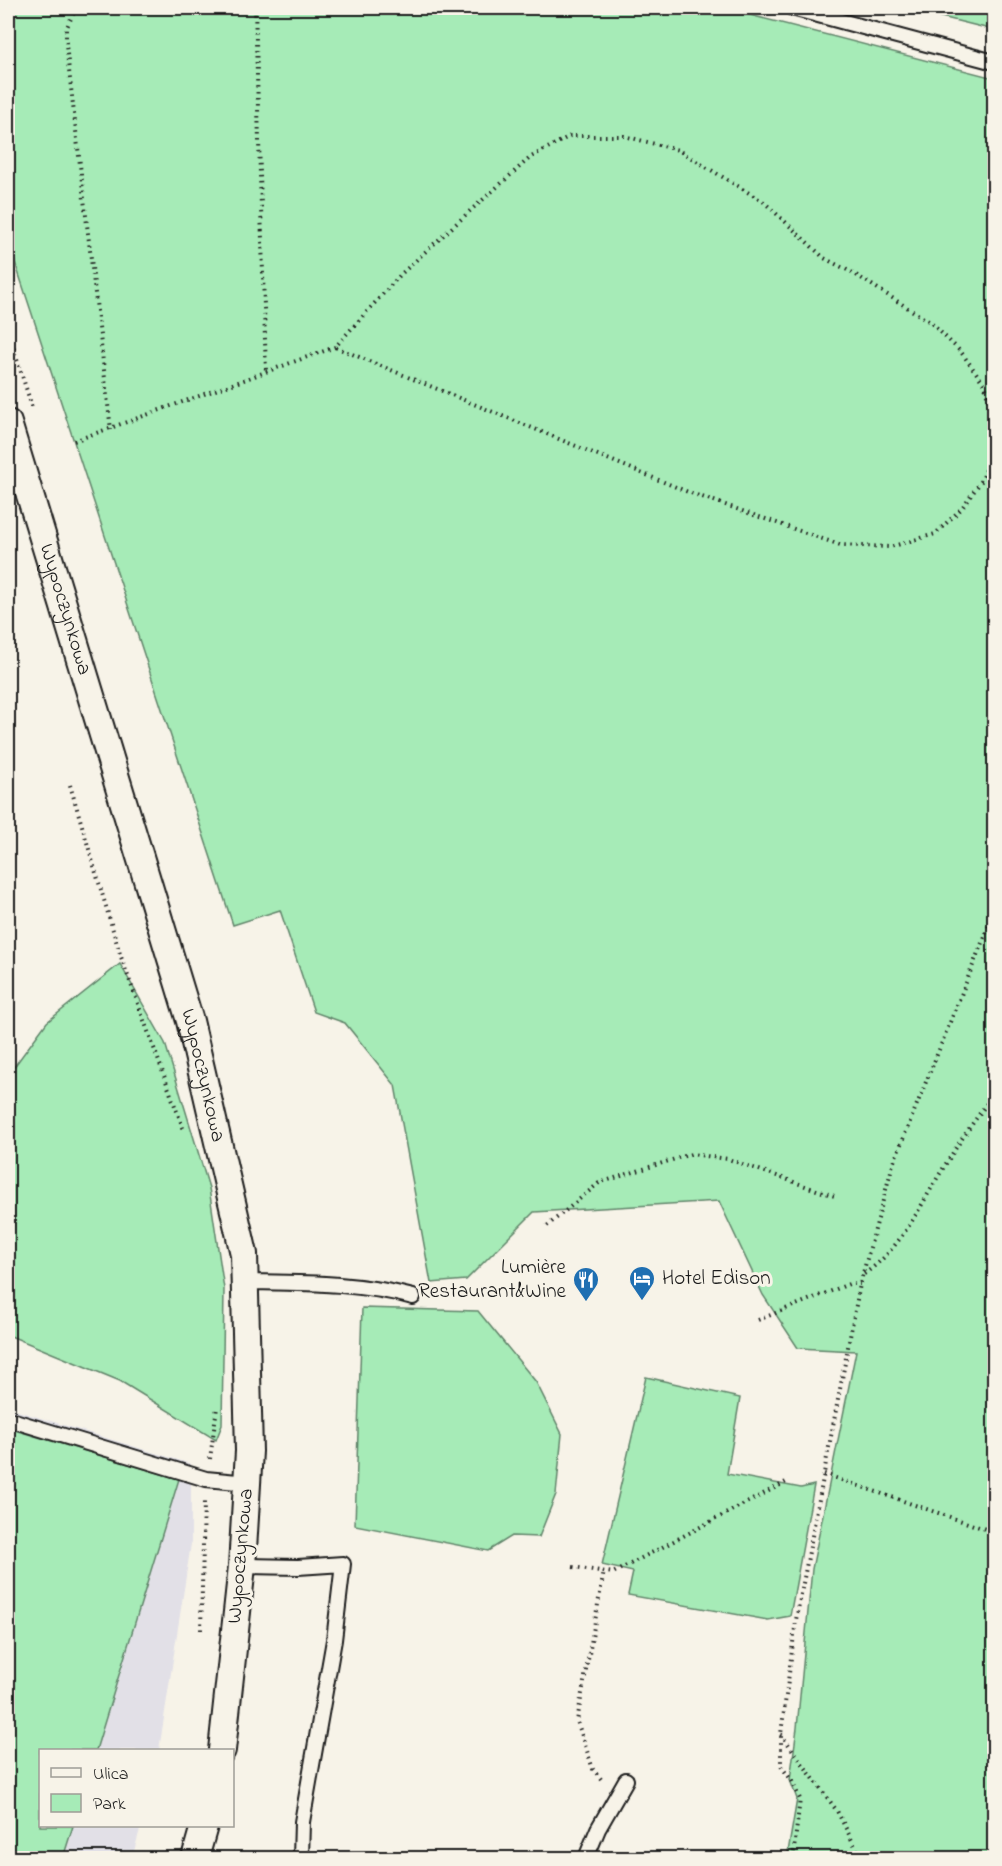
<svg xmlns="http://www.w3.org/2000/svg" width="1002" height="1866" font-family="'Indie Flower',sans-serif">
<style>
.built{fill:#e2e0e7}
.green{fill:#a6ebb7;stroke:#61846a;stroke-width:1.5}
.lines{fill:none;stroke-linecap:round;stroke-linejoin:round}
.service-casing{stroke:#1c1c1c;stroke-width:18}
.minor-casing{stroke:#1c1c1c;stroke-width:30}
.path{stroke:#1c1c1c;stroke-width:4;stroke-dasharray:1.5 4.5;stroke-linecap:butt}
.service{stroke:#f7f3e8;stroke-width:14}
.minor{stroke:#f7f3e8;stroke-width:26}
.labels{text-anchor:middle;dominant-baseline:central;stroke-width:6;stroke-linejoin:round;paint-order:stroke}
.street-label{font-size:21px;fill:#1c1c1c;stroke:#f7f3e8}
.poi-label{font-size:21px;fill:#1c1c1c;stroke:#f7f3e8;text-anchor:end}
</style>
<rect width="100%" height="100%" fill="#f7f3e8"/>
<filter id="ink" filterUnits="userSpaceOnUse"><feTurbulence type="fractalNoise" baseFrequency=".0167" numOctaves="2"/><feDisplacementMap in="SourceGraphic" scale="12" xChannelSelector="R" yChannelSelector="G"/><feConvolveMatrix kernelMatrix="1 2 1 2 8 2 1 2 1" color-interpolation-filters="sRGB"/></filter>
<g filter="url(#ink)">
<path class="built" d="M8,1408L191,1464V1544L159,1750H40V1826H141L132,1858H8Z"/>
<path class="green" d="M8,8H723L994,78V1858H787L797,1799L790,1780L797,1728L812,1569L856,1351L798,1348L763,1295L719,1201L534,1212L466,1280L431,1283L395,1085L345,1023L314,1012L280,910L233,925L8,241Z
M905,8H994V30Z
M120,964L165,1043L209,1188L224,1289L222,1425L216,1440L120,1381L8,1335V1075L47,1022Z
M362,1308L478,1311L536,1382L562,1434L556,1494L539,1537L512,1536L488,1551L355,1525Z
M646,1377L740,1398L727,1474L801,1488L814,1485L790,1616L768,1620L628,1595L633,1572L602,1565Z
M8,1428L179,1479L96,1750H40V1826H73L63,1858H8Z"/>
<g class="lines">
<defs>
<path id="service" d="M792,8L994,62
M245,1282C302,1283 358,1282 413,1297
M8,1419L206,1479L248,1483
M242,1566L298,1567L343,1564L334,1640L302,1822L301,1858
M586,1858L598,1829L626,1780"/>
<g id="minor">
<path id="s1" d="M8,423L190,1021L244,1254L249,1451L242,1566L222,1750"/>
<path d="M195,1858L204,1826"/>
</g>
</defs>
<use href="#service" class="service-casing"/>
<use href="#minor" class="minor-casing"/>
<path class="path" d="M76,8L66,29V45L111,430
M255,8L266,373
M8,331L32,407
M74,441L335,347L401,274L470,211L531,157L570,136H624L678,150L764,202L824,258L853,273L930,322L961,352L985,385L992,419L993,452L982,480L961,509L935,534L890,547L840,545L688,492L335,347
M70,785L120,954L183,1128
M547,1226L599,1183L691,1154L728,1159L837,1197
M864,1274C904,1247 923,1199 949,1159C963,1136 979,1115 994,1093
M758,1320L849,1284H860
M210,1459L217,1407
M824,1474L994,1532
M573,1567L613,1573L786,1482
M201,1630L204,1502
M994,1660V1686
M781,1734L837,1811L861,1858
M601,1779L593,1769L577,1721L604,1571
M793,1858L800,1799L792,1781L781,1766V1734L796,1620L860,1284L893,1164L994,913"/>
<use href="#service" class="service"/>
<use href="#minor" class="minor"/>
</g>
</g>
<defs>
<symbol id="hotel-pin" viewBox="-11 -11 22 30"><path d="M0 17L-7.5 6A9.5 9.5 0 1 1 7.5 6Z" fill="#1f6fb2" stroke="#f7f3e8"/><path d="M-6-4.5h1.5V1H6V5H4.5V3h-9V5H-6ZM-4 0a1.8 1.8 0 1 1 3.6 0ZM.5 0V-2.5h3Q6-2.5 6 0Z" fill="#fff"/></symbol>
<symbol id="restaurant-pin" viewBox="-11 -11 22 30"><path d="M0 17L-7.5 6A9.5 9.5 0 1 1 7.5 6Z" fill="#1f6fb2" stroke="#f7f3e8"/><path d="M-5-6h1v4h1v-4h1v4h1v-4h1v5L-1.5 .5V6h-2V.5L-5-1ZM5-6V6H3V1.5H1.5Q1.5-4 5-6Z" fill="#fff"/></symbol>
</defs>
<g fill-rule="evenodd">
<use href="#hotel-pin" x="627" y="1264" width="30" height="40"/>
<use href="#restaurant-pin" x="571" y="1265" width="30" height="40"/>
</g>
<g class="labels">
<g class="street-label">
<text stroke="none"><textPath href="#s1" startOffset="195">Wypoczynkowa</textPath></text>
<text stroke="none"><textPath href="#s1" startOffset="681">Wypoczynkowa</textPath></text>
<text transform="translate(241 1556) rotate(-85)">Wypoczynkowa</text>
</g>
<g class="poi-label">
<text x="566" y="1268">Lumière<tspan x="566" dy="24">Restaurant&amp;Wine</tspan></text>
<text x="662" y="1279" text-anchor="start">Hotel Edison</text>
</g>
</g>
<rect width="1002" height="1866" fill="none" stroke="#f7f3e8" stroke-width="30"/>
<rect x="15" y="15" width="972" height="1836" fill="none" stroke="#1c1c1c" stroke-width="2" filter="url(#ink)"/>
<rect x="39" y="1749" width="195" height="78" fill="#f7f3e8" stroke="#9f9d96" stroke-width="1.5"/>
<rect x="51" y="1768" width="30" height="9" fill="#f7f3e8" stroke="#9f9d96" stroke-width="1.5"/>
<text x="93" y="1779" font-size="18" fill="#1c1c1c">Ulica</text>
<rect x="51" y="1794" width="30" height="18" fill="#a6ebb7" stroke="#9f9d96" stroke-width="1.5"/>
<text x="93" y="1809" font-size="18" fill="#1c1c1c">Park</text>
</svg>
